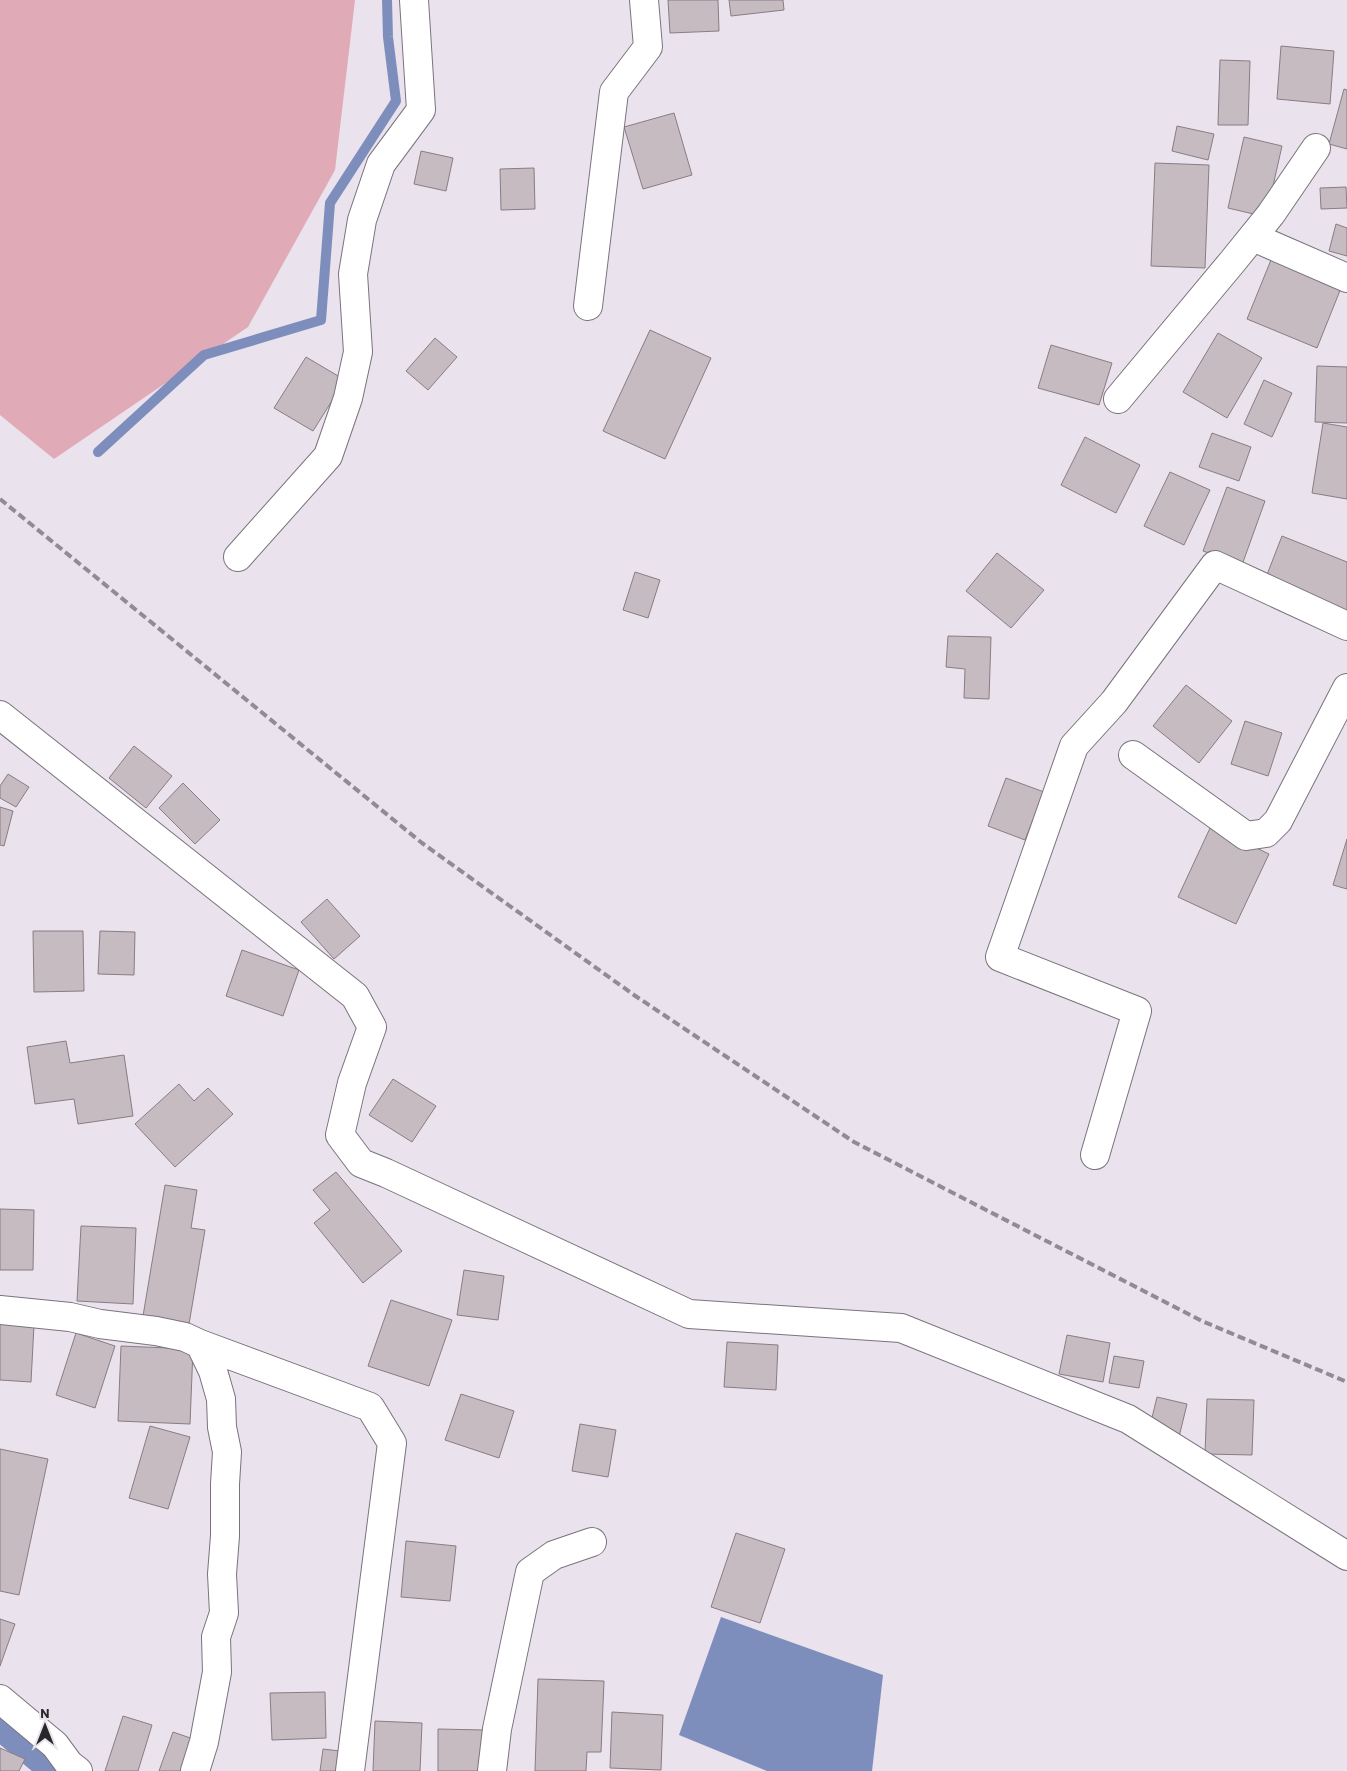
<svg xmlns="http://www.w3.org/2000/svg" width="1347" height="1771" font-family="Barlow,sans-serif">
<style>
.green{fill:#e0aab6}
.water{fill:#7e8ebc}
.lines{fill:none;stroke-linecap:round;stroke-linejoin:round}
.stream{stroke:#7e8ebc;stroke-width:10}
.canal{stroke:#7e8ebc;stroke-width:36}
.building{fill:#c7bbc2;stroke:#887d83}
.minor-casing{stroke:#7a737d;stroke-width:30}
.minor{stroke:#fff;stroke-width:28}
.rail{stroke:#918c93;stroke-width:4;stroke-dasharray:8 4;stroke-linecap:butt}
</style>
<rect width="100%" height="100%" fill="#eae2ed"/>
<path class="green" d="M0,0H355L335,170L248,327L54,459L0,415Z"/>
<path class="water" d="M721,1617L883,1675L872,1771H767L679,1735Z"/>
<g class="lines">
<path class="stream" d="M98,452L204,355L321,320L330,203L396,101L388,37L387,0"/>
<path class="canal" d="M0,1721L60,1771"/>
</g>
<path class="building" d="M668,0H718L719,31L670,33Z
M729,0H783L784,10L731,16Z
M1281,46L1334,51L1330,104L1277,99Z
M1220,60L1250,61L1248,125H1218Z
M1344,89L1347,90V149L1329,144Z
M674,113L692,175L643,189L624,127Z
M1177,126L1214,134L1208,160L1172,151Z
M1244,137L1282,146L1266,217L1228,208Z
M421,151L453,158L446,191L414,184Z
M1155,163L1209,165L1205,268L1151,266Z
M534,168L535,209L501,210L500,169Z
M1346,187L1347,208L1321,209L1320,188Z
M1336,224L1347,228V256L1329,251Z
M1273,255L1343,283L1317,348L1247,319Z
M650,330L711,358L665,459L603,431Z
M1218,333L1262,358L1227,418L1183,392Z
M435,338L457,357L428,390L406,371Z
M1051,345L1112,363L1099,405L1038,388Z
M306,357L345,380L313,431L274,408Z
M1317,366L1347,367V423L1315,422Z
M1264,380L1292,393L1272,437L1244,424Z
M1323,423L1347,427V499L1312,493Z
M1212,433L1251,447L1239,481L1199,467Z
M1085,437L1140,465L1116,513L1061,485Z
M1170,472L1210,490L1184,545L1144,526Z
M1227,487L1265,501L1242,565L1203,551Z
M1282,536L1347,562V618L1263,585Z
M997,553L1044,590L1011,628L966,591Z
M635,572L660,580L648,618L623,610Z
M948,636L991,637L989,699L964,698L965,669L946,667Z
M1186,685L1232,721L1199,763L1153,726Z
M1245,721L1282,733L1268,776L1231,764Z
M134,746L172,776L146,808L109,778Z
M8,774L29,787L16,807L0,798V786Z
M1006,778L1044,792L1025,840L988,826Z
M183,783L220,820L195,844L159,808Z
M0,807L13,811L4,846L0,845Z
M1211,826L1269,854L1236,924L1178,897Z
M1347,839V889L1333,885Z
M327,899L360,936L334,959L301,922Z
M33,931H83L84,991L34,992Z
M100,931L135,932L134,975L98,974Z
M242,950L299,970L283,1016L226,996Z
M66,1041L70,1063L124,1055L133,1116L78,1124L74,1099L35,1104L27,1047Z
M393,1079L436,1106L412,1142L369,1115Z
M179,1084L194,1101L208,1088L233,1114L175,1167L135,1124Z
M336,1172L402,1251L363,1283L314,1223L330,1210L313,1190Z
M165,1185L197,1190L191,1228L205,1230L189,1324L143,1316Z
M0,1209L34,1210L33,1270H0Z
M81,1226L136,1228L133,1304L77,1301Z
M464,1270L504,1276L498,1320L457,1315Z
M391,1300L452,1320L429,1386L368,1366Z
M0,1323L34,1325L31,1382L0,1380Z
M76,1333L115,1346L95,1408L56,1395Z
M1067,1335L1110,1343L1103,1382L1059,1374Z
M727,1342L778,1345L776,1390L724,1387Z
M121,1346L193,1349L190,1424L118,1421Z
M1114,1356L1144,1361L1139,1388L1109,1383Z
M461,1394L514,1411L499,1458L445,1440Z
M1157,1397L1187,1404L1179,1437L1149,1430Z
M1207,1399L1254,1400L1252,1455L1205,1454Z
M580,1424L616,1430L608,1477L572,1471Z
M150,1426L190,1437L168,1509L129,1498Z
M0,1449L48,1459L19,1595L0,1591Z
M736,1533L785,1549L760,1623L711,1607Z
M406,1541L456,1546L450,1601L401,1597Z
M0,1619L15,1624L0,1666Z
M538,1679L604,1681L601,1752H587L586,1771H535Z
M325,1692L326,1738L272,1740L270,1693Z
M612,1712L663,1715L661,1770L610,1768Z
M123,1716L152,1725L138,1771H105Z
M375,1721L422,1723L420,1771H373Z
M438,1729L485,1730V1771H438Z
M173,1732L202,1742L192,1771H159Z
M0,1748L25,1759L19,1771H0Z
M323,1749L348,1752L345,1771H320Z"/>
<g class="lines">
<defs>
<path id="minor" d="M1253,237L1347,278
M588,306L614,92L648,47L644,0
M1118,399L1233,261L1271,214L1316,148
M238,557L328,456L348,398L358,352L353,274L362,220L381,164L421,110L414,0
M0,715L355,996L372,1027L352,1083L340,1135L361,1163L386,1173L689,1314L901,1328L1128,1419L1347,1556
M1133,755L1246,836L1266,833L1278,821L1347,688
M1095,1155L1137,1011L1000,957L1074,746L1114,702L1215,565L1347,626
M0,1310L70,1317L100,1324L156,1331L185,1337L200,1344L213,1371L221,1399L222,1427L227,1452L225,1484V1536L222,1574L224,1613L216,1637L217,1672L204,1742L195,1771
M200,1344L370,1407L392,1443L350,1771
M0,1699L55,1745L69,1764L78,1771
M492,1771L497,1729L530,1572L554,1555L592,1542"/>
</defs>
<use href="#minor" class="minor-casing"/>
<use href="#minor" class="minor"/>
<path class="rail" d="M0,499L422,843L634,995L854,1142L1202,1321L1347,1382"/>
</g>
<g transform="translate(45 1726)" stroke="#eae2ed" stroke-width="4" paint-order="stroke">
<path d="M0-4L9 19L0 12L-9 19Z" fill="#282629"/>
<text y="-8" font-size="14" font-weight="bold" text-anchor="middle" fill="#282629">N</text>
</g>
</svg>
